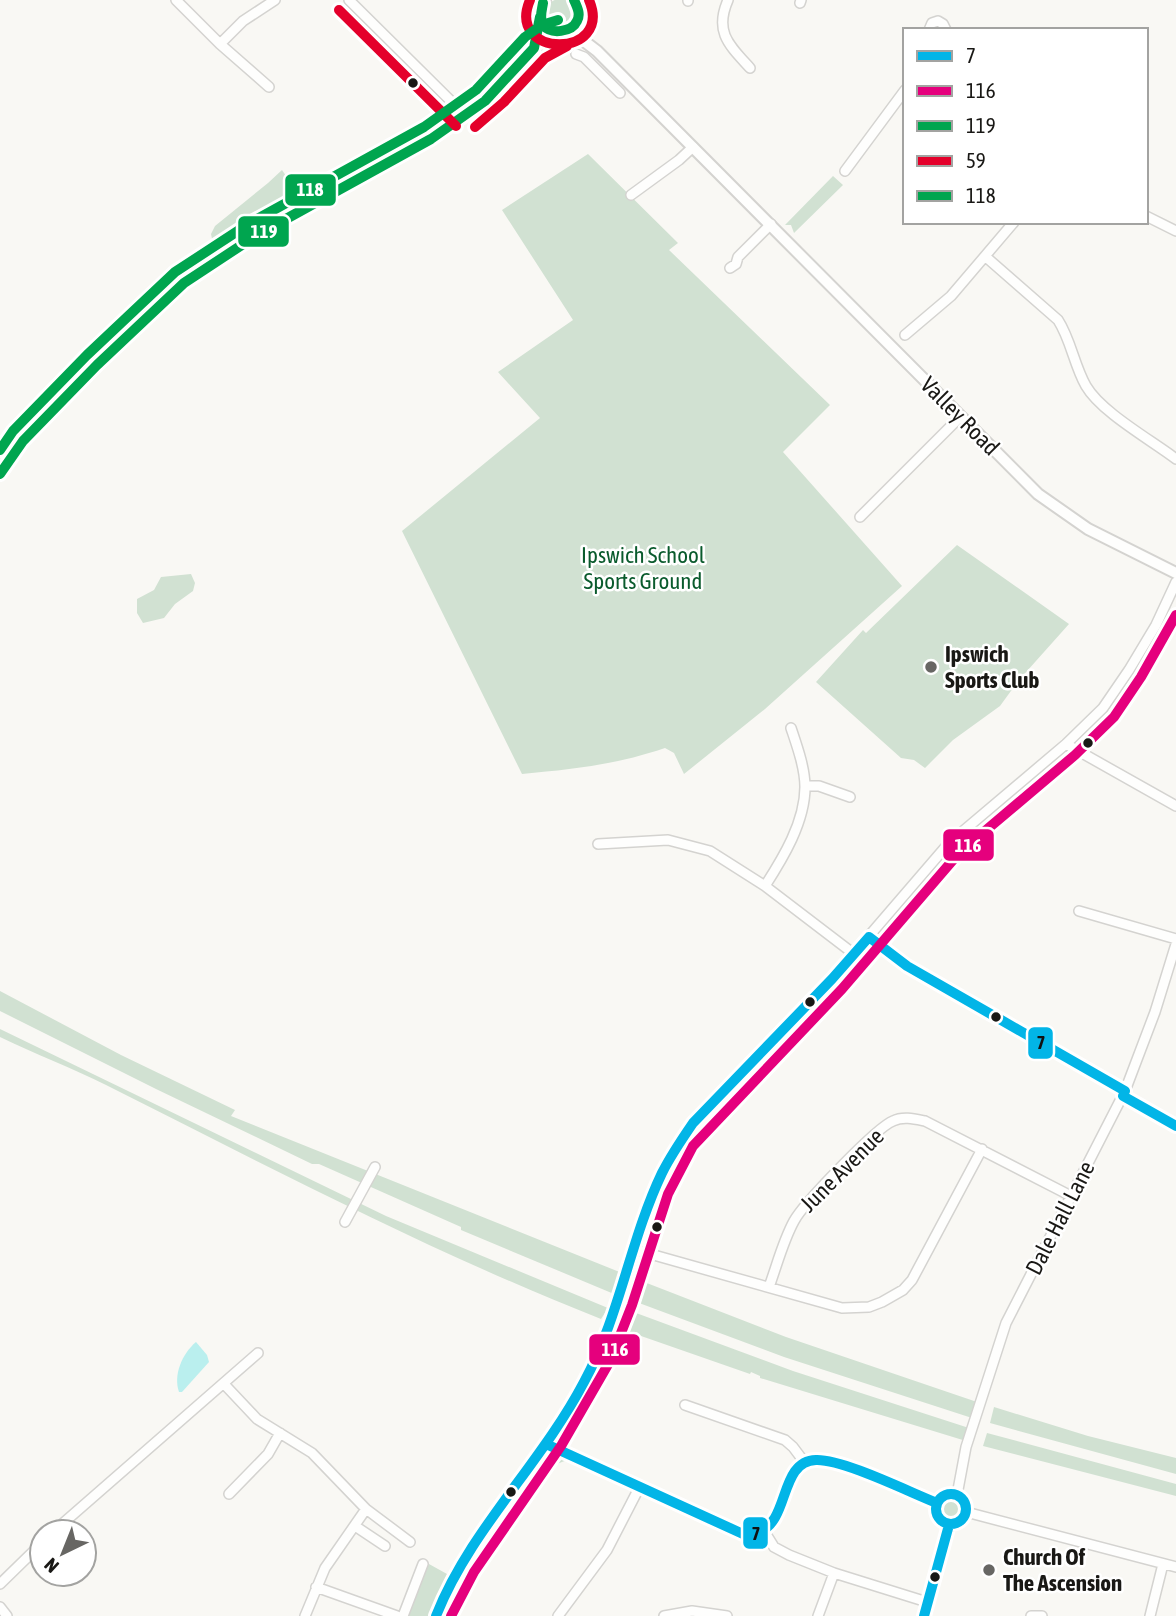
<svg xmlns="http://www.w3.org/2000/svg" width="1176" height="1616" font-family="'Asap Condensed',sans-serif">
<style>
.green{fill:#d1e1d2}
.water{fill:#baefee}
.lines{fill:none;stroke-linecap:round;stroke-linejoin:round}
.minor-casing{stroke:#d4d3d0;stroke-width:12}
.major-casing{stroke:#d4d3d0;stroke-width:14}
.minor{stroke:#fefefd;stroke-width:9}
.major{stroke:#fefefd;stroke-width:10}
.bus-1-casing{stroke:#fff;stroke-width:16}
.bus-2-casing{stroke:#fff;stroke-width:16}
.bus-3-casing{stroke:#fff;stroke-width:16}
.bus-4-casing{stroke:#fff;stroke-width:16}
.bus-5-casing{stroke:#fff;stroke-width:16}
.bus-1{stroke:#02b5e7;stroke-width:10}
.bus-2{stroke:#e5007d;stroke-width:10}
.bus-3{stroke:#00a54f;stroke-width:10}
.bus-4{stroke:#e4002b;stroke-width:10}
.bus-5{stroke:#00a54f;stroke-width:10}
.bus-dot{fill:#191815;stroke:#fff;stroke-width:2.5}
.poi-dot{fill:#676663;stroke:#fff;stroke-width:2.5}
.labels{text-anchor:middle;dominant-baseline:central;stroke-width:5;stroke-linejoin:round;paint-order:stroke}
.street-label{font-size:23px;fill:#191815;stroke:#fff}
.park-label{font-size:23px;fill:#0a5b2d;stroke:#fff}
.poi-label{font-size:23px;font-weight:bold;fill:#191815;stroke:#fff;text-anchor:start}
.line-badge{stroke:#fff;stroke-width:2.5}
.badge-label{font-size:19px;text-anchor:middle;font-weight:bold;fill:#fff}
.pale-badge-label{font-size:19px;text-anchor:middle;font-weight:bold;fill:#111}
</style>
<rect width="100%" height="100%" fill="#f9f8f4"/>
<path class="green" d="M546 13a14 14 0 1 1 28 0a14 14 0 1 1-28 0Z
M588,154L678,243L669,250L830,405L783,452L902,586L765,709L684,774L674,753L665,748C615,765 574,769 522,774L402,531L540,418L498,372L573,320L502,210Z
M282,170L304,202L232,241L215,253L211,234L215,226L268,183Z
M833,176L843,185L794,233L791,225H785Z
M957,545L1069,624L1019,680L1000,706L953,740L925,768L914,760L901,758L816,682L863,630L866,633Z
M191,574L195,583L193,591L175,604L164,618L143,623L137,613V599L154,590L161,577Z
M0,991L121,1055L235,1110L231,1116L622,1273L614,1294L461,1230V1227L319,1164H312L156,1089L0,1011Z
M0,1029L386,1216L608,1308L601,1319C431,1252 269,1167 106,1085C72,1068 35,1054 0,1037Z
M639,1280L786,1337L977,1402L972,1418L784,1357L631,1300Z
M628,1310L793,1371L969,1428L966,1441L760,1378V1376L751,1372L750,1374L621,1329Z
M994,1407L1088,1436L1176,1458V1474L990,1423Z
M987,1433L1176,1484V1496L983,1446Z
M557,1457L567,1460L547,1468L537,1481L530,1475L544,1459Z
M939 1509a12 12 0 1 1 24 0a12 12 0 1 1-24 0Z
M429,1564L447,1574L429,1616H406Z"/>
<path class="water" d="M196,1342L207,1355L209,1362L182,1392H179C173,1375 182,1354 196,1342Z"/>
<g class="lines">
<defs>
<path id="minor" d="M176,0L220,44L269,87
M349,0L466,116
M688,0V1
M728,0C714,32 729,45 750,68
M800,3L801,0
M929,30L932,23L938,21L943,24L946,30
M220,44L243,21L275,0
M576,54L584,57L620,93
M845,171L905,90
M631,195L679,160L693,147
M1146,216L1176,231
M986,257L1058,320C1071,340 1074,365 1086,386C1101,412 1151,440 1176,459
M730,268L736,264L738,257L771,224
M905,335L951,296L1014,222
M860,517L961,416
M1066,744L1176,806
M805,786H819L850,797
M598,844L668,840L710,851L765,886L854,954
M765,886C783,858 805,822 805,787C805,768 797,746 791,728
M1079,911L1176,939
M869,937L907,966L1125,1091
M1123,1096L1176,1126
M345,1222L375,1167
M636,1250L842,1308L869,1307L882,1302L903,1290L912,1280L982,1149
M769,1287C777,1265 783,1241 794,1221C803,1204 877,1127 893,1121C903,1116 915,1119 925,1121L1071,1196
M224,1384L257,1419L312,1453L366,1509L410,1542
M685,1405L785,1440L793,1447L805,1463
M546,1444L743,1534C798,1541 769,1444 832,1461L937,1503
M936 1509a15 15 0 1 1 30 0a15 15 0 1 1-30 0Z
M229,1494L268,1454L280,1433
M957,1495L966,1447L1006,1323L1125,1091L1155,1012L1176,944
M966,1512L1176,1567
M355,1526L385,1546
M764,1531L774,1547L789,1555L834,1573L927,1602
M53,1532L258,1353
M0,1584L42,1543
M316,1587L397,1616
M0,1607L7,1616
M305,1616L325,1568L366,1509
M403,1616L423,1564
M436,1616C454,1566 487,1529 517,1486C547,1445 575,1401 598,1355C632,1286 638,1201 682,1137L832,979L949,843L1066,744L1103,708L1129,670L1156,625L1176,582
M558,1616L607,1550L639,1488
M664,1616L692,1611L727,1616
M818,1616L834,1573
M924,1616L949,1525
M1031,1616H1042
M1150,1616L1163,1564"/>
<path id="major" d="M545,0C517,41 602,41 574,0
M565,32L580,38L597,51L1038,494L1088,529L1176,573
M0,474L23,441L97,365L184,283L257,235L431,139L485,101L534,48L548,37L562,33"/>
</defs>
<use href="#minor" class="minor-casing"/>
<use href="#major" class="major-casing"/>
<use href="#minor" class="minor"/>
<use href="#major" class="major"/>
<defs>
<path id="bus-1" d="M869,937L907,966L1125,1091
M1123,1096L1176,1126
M546,1444L743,1534C748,1533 755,1534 759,1532C790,1521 779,1461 816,1460C843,1459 909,1492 937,1503
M936 1509a15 15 0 1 1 30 0a15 15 0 1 1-30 0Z
M436,1616C470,1530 541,1464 584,1382C620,1316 630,1240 662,1173C671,1155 682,1139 693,1123L832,979L869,937
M924,1616L949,1525"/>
<path id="bus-2" d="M451,1616L474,1572L561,1446L610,1361L632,1305L668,1194L693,1146L842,989L959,853L1075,755L1114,717L1141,677L1176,615"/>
<path id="bus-3" d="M543,3C542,10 539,18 543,25C551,35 572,32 577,21C581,14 577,7 574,0
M0,474L23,441L97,365L184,283L257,235L431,139L485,101L534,48L540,17"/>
<path id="bus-4" d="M530,0C505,59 614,59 589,0
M339,10L456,126
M475,127L504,102L545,58L567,46"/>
<path id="bus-5" d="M0,450L13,431L87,355L175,272L250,223L424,127L476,90L525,37L542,25L558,20"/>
</defs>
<use href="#bus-1" class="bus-1-casing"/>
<use href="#bus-2" class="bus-2-casing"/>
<use href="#bus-3" class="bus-3-casing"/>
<use href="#bus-4" class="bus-4-casing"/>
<use href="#bus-5" class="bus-5-casing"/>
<use href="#bus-1" class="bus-1"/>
<use href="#bus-2" class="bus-2"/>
<use href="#bus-3" class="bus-3"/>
<use href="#bus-4" class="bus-4"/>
<use href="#bus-5" class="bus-5"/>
</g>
<g class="bus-dot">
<circle cx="413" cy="83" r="6"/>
<circle cx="1088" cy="743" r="6"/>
<circle cx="810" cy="1002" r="6"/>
<circle cx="996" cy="1017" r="6"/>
<circle cx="657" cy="1227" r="6"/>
<circle cx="511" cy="1492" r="6"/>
<circle cx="935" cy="1577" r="6"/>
</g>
<g class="poi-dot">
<circle cx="931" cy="667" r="7"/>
<circle cx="989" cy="1570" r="7"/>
</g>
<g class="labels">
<g class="street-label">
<text transform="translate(960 416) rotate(45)">Valley Road</text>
<text transform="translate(842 1170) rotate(-45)">June Avenue</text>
<text transform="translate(1060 1218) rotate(-63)">Dale Hall Lane</text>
</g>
<g class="park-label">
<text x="643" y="555">Ipswich School<tspan x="643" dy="26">Sports Ground</tspan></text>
</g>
<g class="poi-label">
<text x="945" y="654">Ipswich<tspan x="945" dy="26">Sports Club</tspan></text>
<text x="1003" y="1557">Church Of<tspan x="1003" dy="26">The Ascension</tspan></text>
</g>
</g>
<g class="line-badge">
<rect x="284" y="173" width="53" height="34" rx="7" fill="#00a54f"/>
<rect x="237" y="215" width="53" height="33" rx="7" fill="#00a54f"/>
<rect x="942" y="828" width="53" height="34" rx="7" fill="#e5007d"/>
<rect x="1027" y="1026" width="27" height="34" rx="7" fill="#02b5e7"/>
<rect x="588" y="1333" width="53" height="33" rx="7" fill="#e5007d"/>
<rect x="742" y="1516" width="27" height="34" rx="7" fill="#02b5e7"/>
</g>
<g class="badge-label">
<text x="310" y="196">118</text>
<text x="264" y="238">119</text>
<text x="968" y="852">116</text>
<text x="615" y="1356">116</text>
</g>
<g class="pale-badge-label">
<text x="1041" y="1049">7</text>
<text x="756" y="1540">7</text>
</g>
<rect x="903" y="28" width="245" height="196" fill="#ffffff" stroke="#a3a3a1" stroke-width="2"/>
<rect x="917" y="51" width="35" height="10" fill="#02b5e7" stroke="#a3a3a1" stroke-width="2"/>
<text x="966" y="63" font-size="21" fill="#191815">7</text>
<rect x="917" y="86" width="35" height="10" fill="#e5007d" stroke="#a3a3a1" stroke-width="2"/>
<text x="966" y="98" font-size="21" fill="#191815">116</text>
<rect x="917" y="121" width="35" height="10" fill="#00a54f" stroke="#a3a3a1" stroke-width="2"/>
<text x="966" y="133" font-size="21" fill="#191815">119</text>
<rect x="917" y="156" width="35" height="10" fill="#e4002b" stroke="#a3a3a1" stroke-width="2"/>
<text x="966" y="168" font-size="21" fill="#191815">59</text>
<rect x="917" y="191" width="35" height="10" fill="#00a54f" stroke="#a3a3a1" stroke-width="2"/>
<text x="966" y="203" font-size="21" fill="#191815">118</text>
<g transform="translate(63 1553) rotate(223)"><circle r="33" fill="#ffffff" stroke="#a3a3a1" stroke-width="2"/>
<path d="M0-5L12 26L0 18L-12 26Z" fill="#676663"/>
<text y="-10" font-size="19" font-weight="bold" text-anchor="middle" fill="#191815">N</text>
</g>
</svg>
